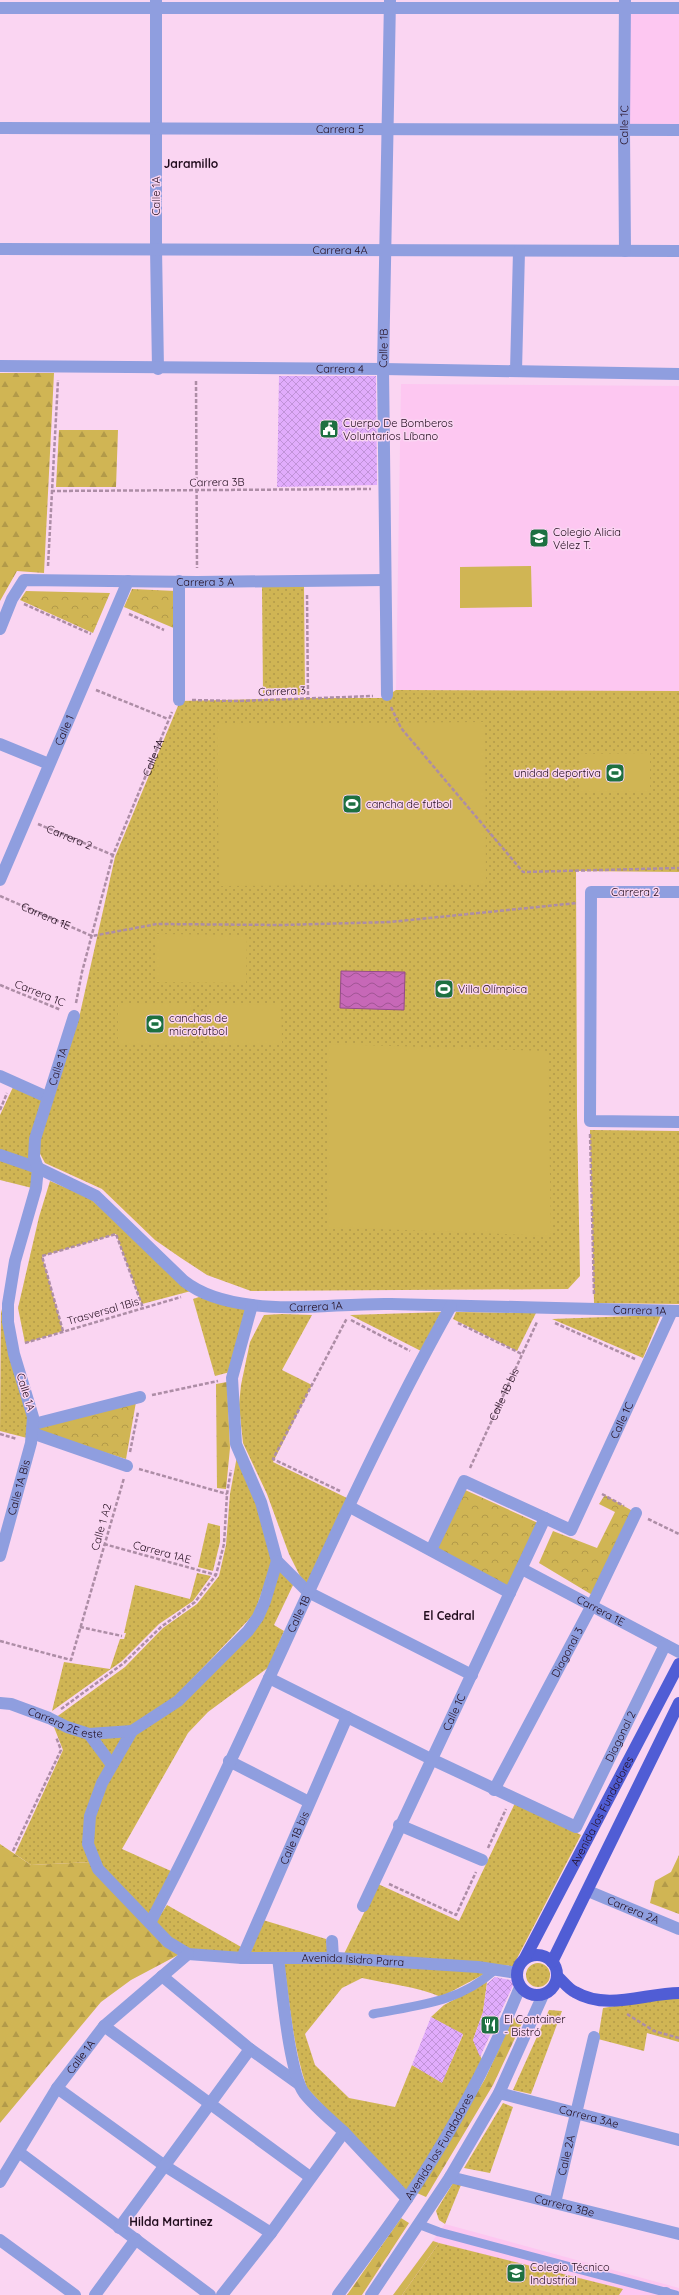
<svg xmlns="http://www.w3.org/2000/svg" width="679" height="2295" font-family="Quicksand,sans-serif">
<style>
.built{fill:#fdc7f1}
.grass{fill:url(#grass-dots)}
.forest{fill:url(#forest-firs)}
.park{fill:url(#park-crowns)}
.garden{fill:#d0b554}
.water{fill:url(#water-waves);stroke:#954c89}
.building{fill:url(#building-cross-hatch)}
.lines{fill:none;stroke-linecap:round;stroke-linejoin:round}
.path{stroke:#ad8da6;stroke-width:2.5;stroke-dasharray:4 2;stroke-linecap:butt}
.service{stroke:#8f9edf;stroke-width:9}
.minor{stroke:#8f9edf;stroke-width:12}
.tertiary{stroke:#8f9edf;stroke-width:12}
.primary{stroke:#505dd5;stroke-width:12}
.labels{text-anchor:middle;dominant-baseline:central;stroke-width:3;stroke-linejoin:round;paint-order:stroke}
.street-label{font-size:11px;fill:#210c1d;stroke:#fad5f2}
.poi-label{font-size:11px;fill:#210c1d;stroke:#fad5f2;text-anchor:start}
.neighbourhood-label{font-size:12px;font-weight:bold;fill:#210c1d;stroke:#fad5f2}
</style>
<defs>
<pattern id="grass-dots" width="8" height="8" patternUnits="userSpaceOnUse"><rect width="8" height="8" fill="#d0b554"/><path d="M2 2h.1M6 6h.1" fill="none" stroke="#b29a49" stroke-width="1.8" stroke-linecap="round"/></pattern>
<pattern id="forest-firs" width="22" height="20" patternUnits="userSpaceOnUse"><rect width="22" height="20" fill="#d0b554"/><path d="M5 1l3.5 6h-7zM16 11l3.5 6h-7z" fill="#b29a49"/></pattern>
<pattern id="park-crowns" width="20" height="18" patternUnits="userSpaceOnUse"><rect width="20" height="18" fill="#d0b554"/><path d="M2 6a3 3 0 1 1 6 0M12 15a3 3 0 1 1 6 0" fill="none" stroke="#b29a49"/></pattern>
<pattern id="water-waves" width="16" height="10" patternUnits="userSpaceOnUse"><rect width="16" height="10" fill="#c768b7"/><path d="M0 5q4-4 8 0t8 0" fill="none" stroke="#a15494"/></pattern>
<pattern id="building-cross-hatch" width="8" height="8" patternUnits="userSpaceOnUse"><rect width="8" height="8" fill="#e1acfc"/><path d="M0 0l8 8M0 8l8-8" fill="none" stroke="#c193d8"/></pattern>
</defs>
<rect width="100%" height="100%" fill="#fad5f2"/>
<path class="built" d="M629,11L679,12V127H627Z
M401,384L679,386V691L396,690Z
M445,2224L679,2288V2295H393Z"/>
<path class="grass" d="M304,585L305,695H263L262,586Z
M396,690L679,691V872L576,871L577,1116L580,1276L568,1289L251,1291L207,1275L181,1258L155,1240L102,1189L45,1163L37,1148L79,1018L115,857L180,701L308,698H384Z
M14,1085L44,1099L35,1165L0,1152V1115Z
M590,1130L679,1131V1304L594,1303Z
M0,1159L34,1171L32,1188L0,1180Z
M50,1181L90,1198L191,1291L142,1304L116,1234L42,1256L63,1331L25,1343L18,1308L39,1217Z
M199,1297L246,1308L230,1372L215,1376L193,1299Z
M1,1309L28,1412L27,1438L0,1431Z
M443,1312L423,1352L350,1315Z
M456,1312L536,1313L517,1351L453,1319Z
M282,1314L312,1315L282,1370L312,1385L273,1462L349,1499L308,1586L300,1576L289,1554L267,1494L243,1443L239,1405L241,1385L250,1342L264,1315Z
M661,1315L643,1358L552,1319Z
M237,1456L257,1504L273,1560L254,1614L176,1696L133,1726L90,1729L55,1718L125,1667L163,1628L197,1604L219,1576L226,1545L230,1494Z
M208,1523L220,1526V1542L213,1571L198,1567Z
M278,1568L294,1583L274,1625L284,1631L269,1667L208,1712L188,1733L122,1849L171,1871L150,1916L102,1868L92,1843L93,1817L105,1784L134,1734L262,1618Z
M197,1573L211,1576L193,1601L159,1624L122,1661L52,1711L64,1662L110,1669L120,1639H124L126,1633H124L135,1585L190,1599Z
M52,1722L87,1735L110,1765L88,1815L92,1862L31,1865L15,1854L63,1750Z
M129,1733L112,1761L94,1736Z
M515,1803L581,1835L513,1966L344,1954L378,1884L459,1921Z
M167,1905L243,1948L240,1955L189,1951L170,1939L155,1923Z
M263,1920L326,1939L328,1954H248Z
M334,1962L490,1971L441,1997C416,1986 388,1984 362,1978L342,1988L305,2034L315,2065L349,2098L395,2107L412,2065L442,2082L463,2035L431,2017L444,2005L487,1982L483,2012L473,2040L484,2064L406,2195L307,2088C293,2048 290,2005 284,1963Z
M526 1975a12 12 0 1 1 24 0a12 12 0 1 1-24 0Z
M671,1997H679V2042L647,2033L644,2051L598,2039L603,2008Z
M549,2010L562,2011L531,2094L513,2090Z
M503,2103L513,2107L490,2173L464,2168Z
M453,2183L461,2185L445,2224L439,2220L436,2211Z
M439,2243L623,2289L619,2295H402Z"/>
<path class="forest" d="M0,373H54L44,573L17,571L0,601Z
M59,430H118L116,487H56Z
M227,1382L230,1448L226,1489L217,1488L216,1384Z
M0,1844L31,1865L92,1862L180,1954L131,1980L101,2002L0,2123Z
M679,1855V1914L650,1903L655,1881L671,1872Z
M513,2018L523,2021L493,2085L426,2197L417,2193L485,2079Z
M401,2218L409,2223L362,2295H347Z"/>
<path class="park" d="M132,589L176,591V629L124,607Z
M26,591L110,593L93,633L20,600Z
M136,1402L126,1459L35,1431L36,1426Z
M463,1489L538,1523L507,1587L433,1548Z
M605,1495L636,1513L594,1596L539,1563L553,1531L597,1548L615,1512L599,1504Z"/>
<path class="garden" d="M531,566L532,607L460,608V567Z
M485,722L486,884L219,886L217,724Z
M650,753V791L580,792V754Z
M155,934L247,935L246,983L155,982Z
M192,1003V1045L118,1044V1004Z
M281,1004L282,1044H207V1005Z
M331,1044L548,1051L551,1236L328,1227V1049Z
M433,2241L439,2243L402,2295H393Z"/>
<path class="water" d="M341,971L405,972L404,1010L340,1008Z"/>
<path class="building" d="M279,376H376L377,485L277,487Z
M495,1977L515,1981L480,2057L473,2040L483,2012L487,1984Z
M431,2017L463,2034L442,2083L412,2065Z"/>
<g class="lines">
<g class="path">
<path d="M196,381L197,568"/>
<path d="M51,491L371,489"/>
<path d="M48,566L58,380"/>
<path d="M307,595L308,698"/>
<path d="M24,604L91,634"/>
<path d="M129,614L164,630"/>
<path d="M96,690L168,719"/>
<path d="M192,700L237,701L373,696"/>
<path d="M391,707L401,728L523,872L679,868"/>
<path id="s1" d="M38,824L113,855"/>
<path id="s2" d="M0,896L92,936L157,924L281,925L390,922L577,903"/>
<path d="M0,985L61,1010"/>
<path id="s3" d="M76,1003L82,972L113,855L172,712"/>
<path d="M0,1110L7,1093"/>
<path d="M590,1134L594,1295"/>
<path d="M351,1320L410,1351"/>
<path d="M458,1323L522,1354"/>
<path d="M555,1323L635,1359"/>
<path d="M63,1331L42,1256L116,1234L143,1308"/>
<path d="M25,1343L181,1297"/>
<path d="M152,1395L218,1381"/>
<path d="M0,1434L17,1439"/>
<path d="M130,1452L138,1412"/>
<path id="s4" d="M470,1468L537,1322"/>
<path d="M139,1469L227,1494"/>
<path d="M340,1491L273,1459L347,1318"/>
<path d="M602,1494L624,1506"/>
<path d="M648,1519L679,1534"/>
<path d="M104,1544L216,1575"/>
<path d="M80,1627L122,1636"/>
<path d="M0,1641L71,1660L124,1478"/>
<path d="M61,1709L124,1663L161,1627L195,1602L216,1575L224,1544L227,1494L231,1470"/>
<path d="M488,1848L506,1809"/>
<path d="M13,1851L61,1750L56,1737"/>
<path d="M389,1884L456,1915L476,1872"/>
<path d="M627,2014L654,2031L679,2038"/>
</g>
<path class="service" d="M373,2014C419,2005 458,2003 495,1970
M418,2224L439,2232L676,2295"/>
<g class="minor">
<path d="M156,0V248L158,369"/>
<path d="M0,8H679"/>
<path id="s5" d="M0,128L679,130"/>
<path id="s6" d="M0,249L679,251"/>
<path id="s7" d="M625,251L624,131L625,0"/>
<path id="s8" d="M0,366L383,369L679,374"/>
<path d="M516,371L519,251"/>
<path id="s9" d="M0,629L12,599L24,580L197,582L385,580"/>
<path id="s10" d="M387,695L383,369L390,0"/>
<path d="M179,700V581"/>
<path d="M0,744L49,764"/>
<path id="s11" d="M0,880L128,581"/>
<path d="M679,892H591L590,1121L679,1122"/>
<path d="M0,1076L47,1097"/>
<path id="s12" d="M0,1155L38,1168L96,1196L184,1281C203,1296 227,1302 252,1305C297,1311 345,1303 391,1304C487,1306 583,1309 679,1311"/>
<path d="M252,1305L232,1378L236,1444L261,1502L277,1561L308,1592L472,1675"/>
<path d="M34,1424L140,1397"/>
<path d="M32,1433L127,1466"/>
<path d="M350,1507L510,1593"/>
<path id="s13" d="M431,1550L464,1481L571,1530L672,1311"/>
<path id="s14" d="M0,1556L31,1443L33,1417L14,1354L8,1322V1304L15,1261L36,1188L38,1168L34,1157L35,1139L74,1016"/>
<path id="s15" d="M277,1561L265,1601L258,1617L248,1631L178,1701L132,1731L102,1783L90,1816L88,1844L98,1869L168,1942L188,1954L242,1958H337L478,1967L517,1973"/>
<path id="s16" d="M522,1569L679,1652"/>
<path id="s17" d="M269,1678L431,1759L576,1827L665,1645"/>
<path id="s18" d="M0,1703L11,1704L49,1718L67,1727L89,1734L132,1731"/>
<path d="M89,1734L112,1765"/>
<path d="M229,1761L309,1802"/>
<path id="s19" d="M494,1790L591,1607L636,1513"/>
<path d="M399,1825L482,1860"/>
<path id="s20" d="M588,1891L679,1929"/>
<path id="s21" d="M363,1906L545,1518"/>
<path id="s22" d="M150,1923C257,1721 339,1506 451,1306"/>
<path d="M332,1941L333,1958"/>
<path id="s23" d="M242,1958L347,1717"/>
<path d="M162,1976L250,2049L299,2084"/>
<path d="M104,2026L310,2177"/>
<path d="M57,2088L165,2166L271,2233"/>
<path id="s24" d="M499,2093L679,2140"/>
<path d="M344,2132L407,2199"/>
<path d="M20,2153L210,2295"/>
<path id="s25" d="M450,2177L679,2234"/>
<path id="s26" d="M0,2182L57,2088L104,2026L188,1954"/>
<path id="s27" d="M555,2203L594,2037"/>
<path d="M119,2228L250,2049"/>
<path d="M0,2240L75,2295"/>
<path d="M95,2295L136,2239"/>
<path d="M222,2295L271,2233L344,2132C331,2120 315,2107 304,2093C289,2073 282,1987 278,1958"/>
<path d="M665,2295L666,2293"/>
</g>
<g class="tertiary">
<path id="s28" d="M338,2295C361,2263 385,2232 407,2199C452,2132 490,2061 520,1987"/>
<path d="M371,2295L450,2177L499,2093L543,1995"/>
</g>
<g class="primary">
<circle cx="537" cy="1975" r="20"/>
<path id="s29" d="M525,1958L679,1664"/>
<path d="M552,1962L679,1703"/>
<path d="M557,1976C563,1981 568,1989 575,1992C607,2011 646,1993 679,1993"/>
</g>
</g>
<defs>
<symbol id="civic-square" viewBox="-11 -11 22 22"><rect x="-9" y="-9" width="18" height="18" rx="4" fill="#1d7041" stroke="#fad5f2"/><path d="M-.6-6.5H3V-4.5H.6V-3L4-1V1h2V6H-6V1h2V-1L-.6-3ZM-1.2 2.5V6h2.4V2.5Z" fill="#fff"/></symbol>
<symbol id="school-square" viewBox="-11 -11 22 22"><rect x="-9" y="-9" width="18" height="18" rx="4" fill="#1d7041" stroke="#fad5f2"/><path d="M0-5L7-2L0 1L-7-2ZM-4 1L0 2.5L4 1V4Q0 6-4 4Z" fill="#fff"/></symbol>
<symbol id="stadium-square" viewBox="-11 -11 22 22"><rect x="-9" y="-9" width="18" height="18" rx="4" fill="#1d7041" stroke="#fad5f2"/><path d="M0-5a6.5 5 0 1 0 0 10a6.5 5 0 1 0 0-10ZM-3.5-1.8h7v3.6h-7Z" fill="#fff"/></symbol>
<symbol id="restaurant-square" viewBox="-11 -11 22 22"><rect x="-9" y="-9" width="18" height="18" rx="4" fill="#1d7041" stroke="#fad5f2"/><path d="M-5-6h1v4h1v-4h1v4h1v-4h1v5L-1.5 .5V6h-2V.5L-5-1ZM5-6V6H3V1.5H1.5Q1.5-4 5-6Z" fill="#fff"/></symbol>
</defs>
<g fill-rule="evenodd">
<use href="#civic-square" x="318" y="418" width="22" height="22"/>
<use href="#school-square" x="528" y="527" width="22" height="22"/>
<use href="#stadium-square" x="604" y="762" width="22" height="22"/>
<use href="#stadium-square" x="341" y="793" width="22" height="22"/>
<use href="#stadium-square" x="433" y="978" width="22" height="22"/>
<use href="#stadium-square" x="144" y="1013" width="22" height="22"/>
<use href="#restaurant-square" x="479" y="2014" width="22" height="22"/>
<use href="#school-square" x="505" y="2262" width="22" height="22"/>
</g>
<g class="labels">
<g class="street-label">
<text stroke="none"><textPath href="#s7" startOffset="126">Calle 1C</textPath></text>
<text stroke="none"><textPath href="#s5" startOffset="340">Carrera 5</textPath></text>
<text transform="translate(156 196) rotate(-90)">Calle 1A</text>
<text stroke="none"><textPath href="#s6" startOffset="340">Carrera 4A</textPath></text>
<text stroke="none"><textPath href="#s10" startOffset="347">Calle 1B</textPath></text>
<text stroke="none"><textPath href="#s8" startOffset="340">Carrera 4</textPath></text>
<text transform="translate(217 482) rotate(-1)">Carrera 3B</text>
<text stroke="none"><textPath href="#s9" startOffset="236">Carrera 3 A</textPath></text>
<text transform="translate(282 691) rotate(-2)">Carrera 3</text>
<text stroke="none"><textPath href="#s11" startOffset="163">Calle 1</textPath></text>
<text stroke="none"><textPath href="#s3" startOffset="258">Calle 1A</textPath></text>
<text stroke="none"><textPath href="#s1" startOffset="34">Carrera 2</textPath></text>
<text x="635" y="892">Carrera 2</text>
<text stroke="none"><textPath href="#s2" startOffset="50">Carrera 1E</textPath></text>
<text transform="translate(40 993) rotate(22)">Carrera 1C</text>
<text stroke="none"><textPath href="#s14" startOffset="505">Calle 1A</textPath></text>
<text stroke="none"><textPath href="#s12" startOffset="364">Carrera 1A</textPath></text>
<text stroke="none"><textPath href="#s12" startOffset="688">Carrera 1A</textPath></text>
<text transform="translate(103 1311) rotate(-16)">Trasversal 1Bis</text>
<text transform="translate(26 1392) rotate(73)">Calle 1A</text>
<text stroke="none"><textPath href="#s4" startOffset="81">Calle 1B bis</textPath></text>
<text stroke="none"><textPath href="#s13" startOffset="315">Calle 1C</textPath></text>
<text stroke="none"><textPath href="#s14" startOffset="71">Calle 1A Bis</textPath></text>
<text transform="translate(101 1527) rotate(-74)">Calle 1 A2</text>
<text transform="translate(162 1552) rotate(15)">Carrera 1AE</text>
<text stroke="none"><textPath href="#s16" startOffset="89">Carrera 1E</textPath></text>
<text stroke="none"><textPath href="#s22" startOffset="343">Calle 1B</textPath></text>
<text stroke="none"><textPath href="#s19" startOffset="156">Diagonal 3</textPath></text>
<text stroke="none"><textPath href="#s21" startOffset="214">Calle 1C</textPath></text>
<text stroke="none"><textPath href="#s18" startOffset="69">Carrera 2E este</textPath></text>
<text stroke="none"><textPath href="#s17" startOffset="442">Diagonal 2</textPath></text>
<text stroke="none"><textPath href="#s29" startOffset="166">Avenida los Fundadores</textPath></text>
<text stroke="none"><textPath href="#s23" startOffset="131">Calle 1B bis</textPath></text>
<text stroke="none"><textPath href="#s20" startOffset="49">Carrera 2A</textPath></text>
<text stroke="none"><textPath href="#s15" startOffset="670">Avenida Isidro Parra</textPath></text>
<text stroke="none"><textPath href="#s26" startOffset="149">Calle 1A</textPath></text>
<text stroke="none"><textPath href="#s24" startOffset="93">Carrera 3Ae</textPath></text>
<text stroke="none"><textPath href="#s28" startOffset="180">Avenida los Fundadores</textPath></text>
<text stroke="none"><textPath href="#s27" startOffset="49">Calle 2A</textPath></text>
<text stroke="none"><textPath href="#s25" startOffset="118">Carrera 3Be</textPath></text>
</g>
<g class="poi-label">
<text x="343" y="423">Cuerpo De Bomberos<tspan x="343" dy="13">Voluntarios Líbano</tspan></text>
<text x="553" y="532">Colegio Alicia<tspan x="553" dy="13">Vélez T.</tspan></text>
<text x="601" y="773" text-anchor="end">unidad deportiva</text>
<text x="366" y="804">cancha de futbol</text>
<text x="458" y="989">Villa Olímpica</text>
<text x="169" y="1018">canchas de<tspan x="169" dy="13">microfutbol</tspan></text>
<text x="504" y="2019">El Container<tspan x="504" dy="13">- Bistró</tspan></text>
<text x="530" y="2267">Colegio Técnico<tspan x="530" dy="13">Industrial</tspan></text>
</g>
<g class="neighbourhood-label">
<text x="191" y="163">Jaramillo</text>
<text x="449" y="1615">El Cedral</text>
<text x="171" y="2221">Hilda Martinez</text>
</g>
</g>
</svg>
